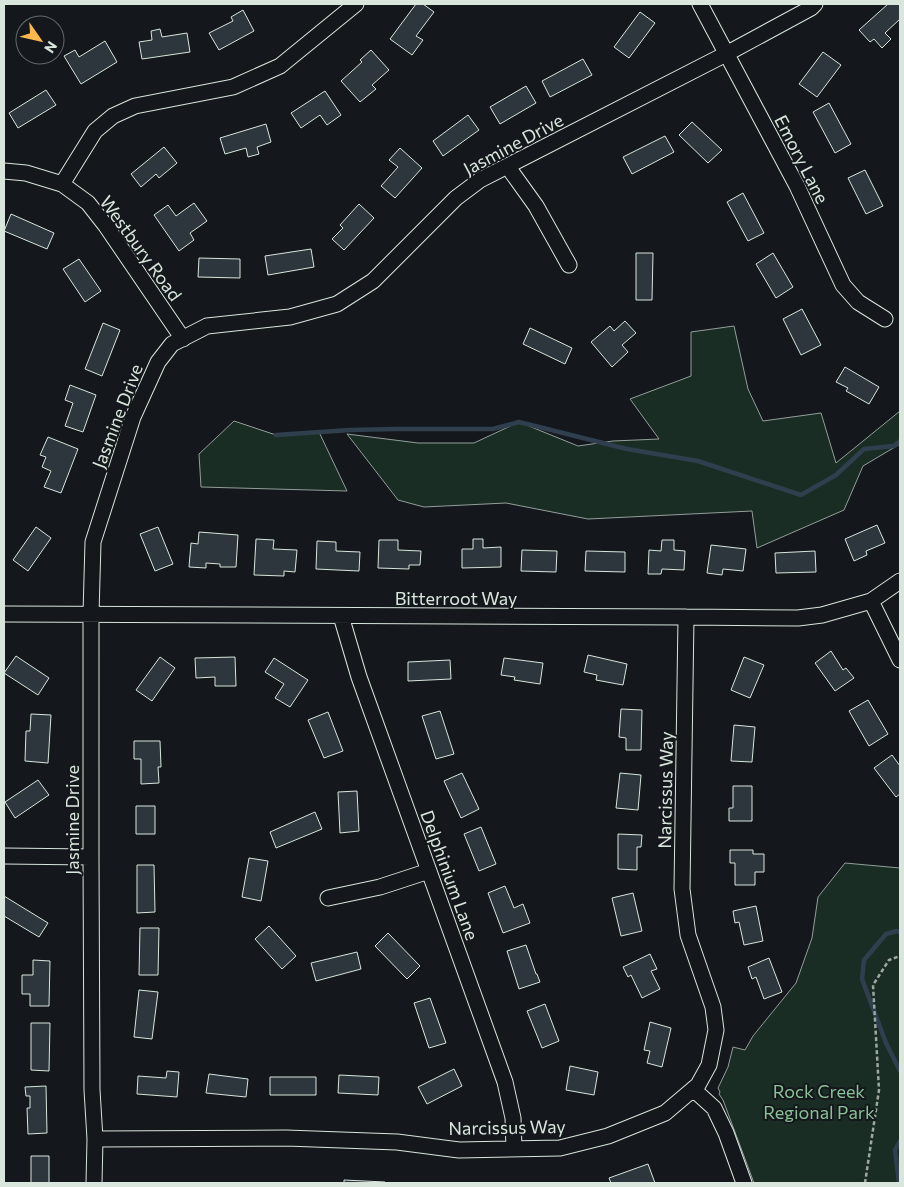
<svg xmlns="http://www.w3.org/2000/svg" width="904" height="1187" font-family="Commissioner,sans-serif">
<style>
.green{fill:#1a2d24;stroke:#939e99}
.lines{fill:none;stroke-linecap:round;stroke-linejoin:round}
.stream{stroke:#2f3f4d;stroke-width:4.5}
.building{fill:#2c363c;stroke:#d8e6dc}
.minor-casing{stroke:#d8e6dc;stroke-width:17}
.path{stroke:#9da8a2;stroke-width:2.5;stroke-dasharray:4 2.5;stroke-linecap:butt}
.minor{stroke:#14181c;stroke-width:15}
.labels{text-anchor:middle;dominant-baseline:central;stroke-width:4;stroke-linejoin:round;paint-order:stroke}
.street-label{font-size:18px;fill:#d8e6dc;stroke:#14181c}
.park-label{font-size:18px;fill:#8ac095;stroke:#14181c}
</style>
<rect width="100%" height="100%" fill="#14181c"/>
<path class="green" d="M734,326L748,389L763,421L821,413L836,463L900,411V444L863,466L844,510L757,548L752,511L588,519L506,503L424,507L398,500L347,434L418,443H474L519,422L578,446L613,441L659,439L630,399L691,376V332Z
M234,421L276,435L319,432L347,491L201,487L199,454Z
M845,863L900,868V1183H754L723,1100L719,1094L720,1092L718,1088L728,1067L733,1047L745,1050L753,1036L796,983L812,938L818,897Z"/>
<g class="lines">
<path class="stream" d="M276,435L350,430L397,429H493L519,422L627,449L698,461L801,495L836,475L864,449L894,446L900,441
M900,932L897,931L886,934L864,960L862,979L886,1043L900,1071
M899,1183L895,1150L900,1141"/>
</g>
<path class="building" d="M416,4H423L434,12L416,36L423,40L412,55L390,39Z
M888,4H898L900,6V19L885,33L891,39L882,48L874,39L870,42L859,30Z
M243,10L254,31L219,50L209,33L233,21L231,17Z
M640,12L655,23L629,58L614,47Z
M160,29L162,37L187,33L190,52L142,59L139,42L152,40L151,31Z
M105,41L117,62L81,84L64,56L75,50L79,57Z
M371,50L389,70L372,85L376,89L360,102L341,81L362,62L360,60Z
M823,52L841,65L817,97L799,84Z
M583,59L592,75L550,97L542,81Z
M526,86L536,103L500,124L490,107Z
M46,90L56,105L18,128L9,113Z
M325,91L341,115L327,125L320,115L301,128L291,113Z
M829,103L851,144L835,153L813,112Z
M468,115L479,130L443,156L433,141Z
M692,122L722,150L708,163L679,135Z
M266,124L271,142L257,147L259,154L248,157L246,148L225,154L220,138Z
M665,136L674,152L632,174L623,157Z
M164,147L177,163L159,178L156,174L141,187L131,174Z
M400,148L422,168L395,198L381,186L398,167L389,160Z
M865,170L883,206L866,214L848,178Z
M743,193L764,233L748,241L727,202Z
M194,203L207,221L190,233L194,240L179,251L154,215L168,205L176,216Z
M359,204L374,218L344,250L332,239L343,228L340,225Z
M11,214L54,233L47,249L4,231Z
M311,249L314,267L268,275L265,256Z
M636,253H653L652,300H636Z
M773,253L793,287L776,298L756,264Z
M199,258L240,259V278L198,277Z
M79,259L101,291L85,302L63,269Z
M802,309L821,345L801,355L783,319Z
M625,321L636,333L622,345L628,352L612,367L591,342L610,326L614,331Z
M103,323L120,330L102,376L85,369Z
M530,328L572,348L565,364L523,344Z
M845,367L879,387L869,404L846,391L848,388L836,382Z
M70,385L96,395L83,432L65,426L73,403L65,400Z
M48,437L78,449L61,493L44,487L51,471L42,467L46,457L40,455Z
M877,525L885,543L866,551L867,555L854,561L845,539Z
M36,527L51,538L28,571L13,560Z
M158,527L173,564L155,571L140,534Z
M199,532L238,535L236,567H220V564L206,563V568L189,567L191,543L198,544Z
M256,539L274,540L273,549L297,550L295,572L284,571V576L254,575Z
M473,539H483V548L501,547V567L462,568V549H473Z
M379,540H398V550L421,551L420,565H409V569L378,568Z
M662,540H674V550L685,551L684,570L662,569L661,574H648L649,550L661,551Z
M317,541L336,542V551L360,552L359,571L316,569Z
M711,545L746,549L743,571L723,569L722,575L707,573Z
M522,550L557,551L556,572L521,571Z
M586,551L625,552V572L585,571Z
M815,551L816,572L776,573L775,553Z
M831,651L843,670L846,668L854,678L835,691L815,663Z
M588,655L627,664L623,685L596,680L597,675L584,672Z
M16,656L49,678L38,695L4,673Z
M160,657L175,668L152,701L136,690Z
M235,657L236,686H215V677L196,678L195,658Z
M744,657L764,665L750,698L731,690Z
M274,658L308,680L290,707L275,698L284,684L265,672Z
M504,658L543,663L540,684L514,680L515,677L501,675Z
M450,660L451,679L408,681V662Z
M868,700L888,734L869,746L849,711Z
M621,709L642,710L641,750H626V738L619,737Z
M440,711L454,754L436,759L422,716Z
M328,712L343,751L324,758L308,720Z
M31,714L51,715L48,763L25,761L26,731H30Z
M734,725L755,727L752,762L731,761Z
M134,741H160L161,767H158L159,783L141,784V759H134Z
M892,755L900,766V794L896,797L874,768Z
M462,773L479,809L461,818L444,781Z
M620,773L641,775L638,810L616,808Z
M38,780L49,795L15,818L5,802Z
M733,786H752V821H729V808H733Z
M357,791L359,831L340,833L338,792Z
M136,806H155V834H136Z
M315,812L322,829L276,848L270,832Z
M481,827L496,864L479,871L464,834Z
M618,834L642,835L641,847H637V870L618,869Z
M730,850H753V854H764V872H755V885H735V863H730Z
M249,858L268,861L261,901L242,897Z
M137,865H154L155,912L137,913Z
M505,886L514,908L523,904L530,923L503,933L488,893Z
M633,893L642,931L621,936L612,898Z
M4,896L48,923L39,937L4,916Z
M756,906L763,941L744,945L739,922L735,923L733,911Z
M269,926L296,956L282,969L255,939Z
M140,928H159L158,975H139Z
M388,933L420,966L407,979L375,946Z
M526,945L536,974H537L540,982L519,989L507,951Z
M357,952L361,969L316,981L311,963Z
M650,954L657,969L651,971L660,989L642,998L631,975L628,977L623,967Z
M769,958L782,992L764,999L756,977L752,979L748,967Z
M33,960L50,961L49,1006H30V994H22V975H33Z
M139,990L158,992L152,1039L134,1037Z
M430,998L446,1043L429,1048L414,1003Z
M545,1004L559,1041L542,1048L527,1011Z
M650,1022L671,1028L662,1067L647,1063L650,1051L644,1050Z
M31,1023H50L49,1071L31,1070Z
M570,1066L598,1072L594,1095L566,1090Z
M454,1069L462,1086L427,1104L418,1087Z
M167,1071L179,1072L177,1097L137,1094L138,1076L166,1078Z
M209,1074L248,1079L246,1097L206,1093Z
M339,1075L379,1077L378,1095L338,1093Z
M270,1077H316V1095H270Z
M46,1086L47,1133L28,1134L27,1108H30V1096H26L25,1087Z
M31,1156H49V1183H31Z
M648,1164L655,1183H611L609,1178Z
M344,1180L385,1182V1183H344Z"/>
<g class="lines">
<defs>
<path id="minor" d="M700,4L797,186L843,285L858,302L885,319
M508,167L536,206L569,265
M4,171L26,173L62,184L88,203L106,226L183,339
M62,184L95,131L113,116L135,106L233,87L280,66L356,4
M871,601L900,660
M4,614L686,617L798,618L822,615L871,601L900,581
M341,616L359,677L505,1082L513,1118L514,1149
M4,856L91,857
M328,898L380,887L429,871
M693,1089L714,1108L726,1133L744,1183
M95,1139L286,1138L397,1142L459,1150L560,1148L608,1136L665,1113L698,1085L709,1065L716,1030L713,1007L688,935L682,889L686,617
M94,1183L95,1139L92,1090L91,857V614L93,542L133,417L158,362L172,344L207,326L290,317L337,304L373,281L456,198L480,180L726,54L811,8L815,4"/>
</defs>
<use href="#minor" class="minor-casing"/>
<path class="path" d="M865,1183L879,1090L873,985L889,960L900,956"/>
<use href="#minor" class="minor"/>
</g>
<g class="labels">
<g class="street-label">
<text transform="translate(513 144) rotate(-28)">Jasmine Drive</text>
<text transform="translate(802 159) rotate(63)">Emory Lane</text>
<text transform="translate(141 248) rotate(54)">Westbury Road</text>
<text transform="translate(117 416) rotate(-69)">Jasmine Drive</text>
<text x="456" y="598">Bitterroot Way</text>
<text transform="translate(665 790) rotate(-89)">Narcissus Way</text>
<text transform="translate(72 820) rotate(-90)">Jasmine Drive</text>
<text transform="translate(450 875) rotate(70)">Delphinium Lane</text>
<text transform="translate(507 1127) rotate(-1)">Narcissus Way</text>
</g>
<g class="park-label">
<text x="819" y="1091">Rock Creek<tspan x="819" dy="21">Regional Park</tspan></text>
</g>
</g>
<rect width="904" height="1187" fill="none" stroke="#d8e6dc" stroke-width="10"/>
<g transform="translate(40 40) rotate(124)"><circle r="24" fill="#14181c" stroke="#626a69"/>
<path d="M0-4L9 19L0 12L-9 19Z" fill="#ffb74d"/>
<text y="-8" font-size="14" font-weight="bold" text-anchor="middle" fill="#d8e6dc">N</text>
</g>
</svg>
